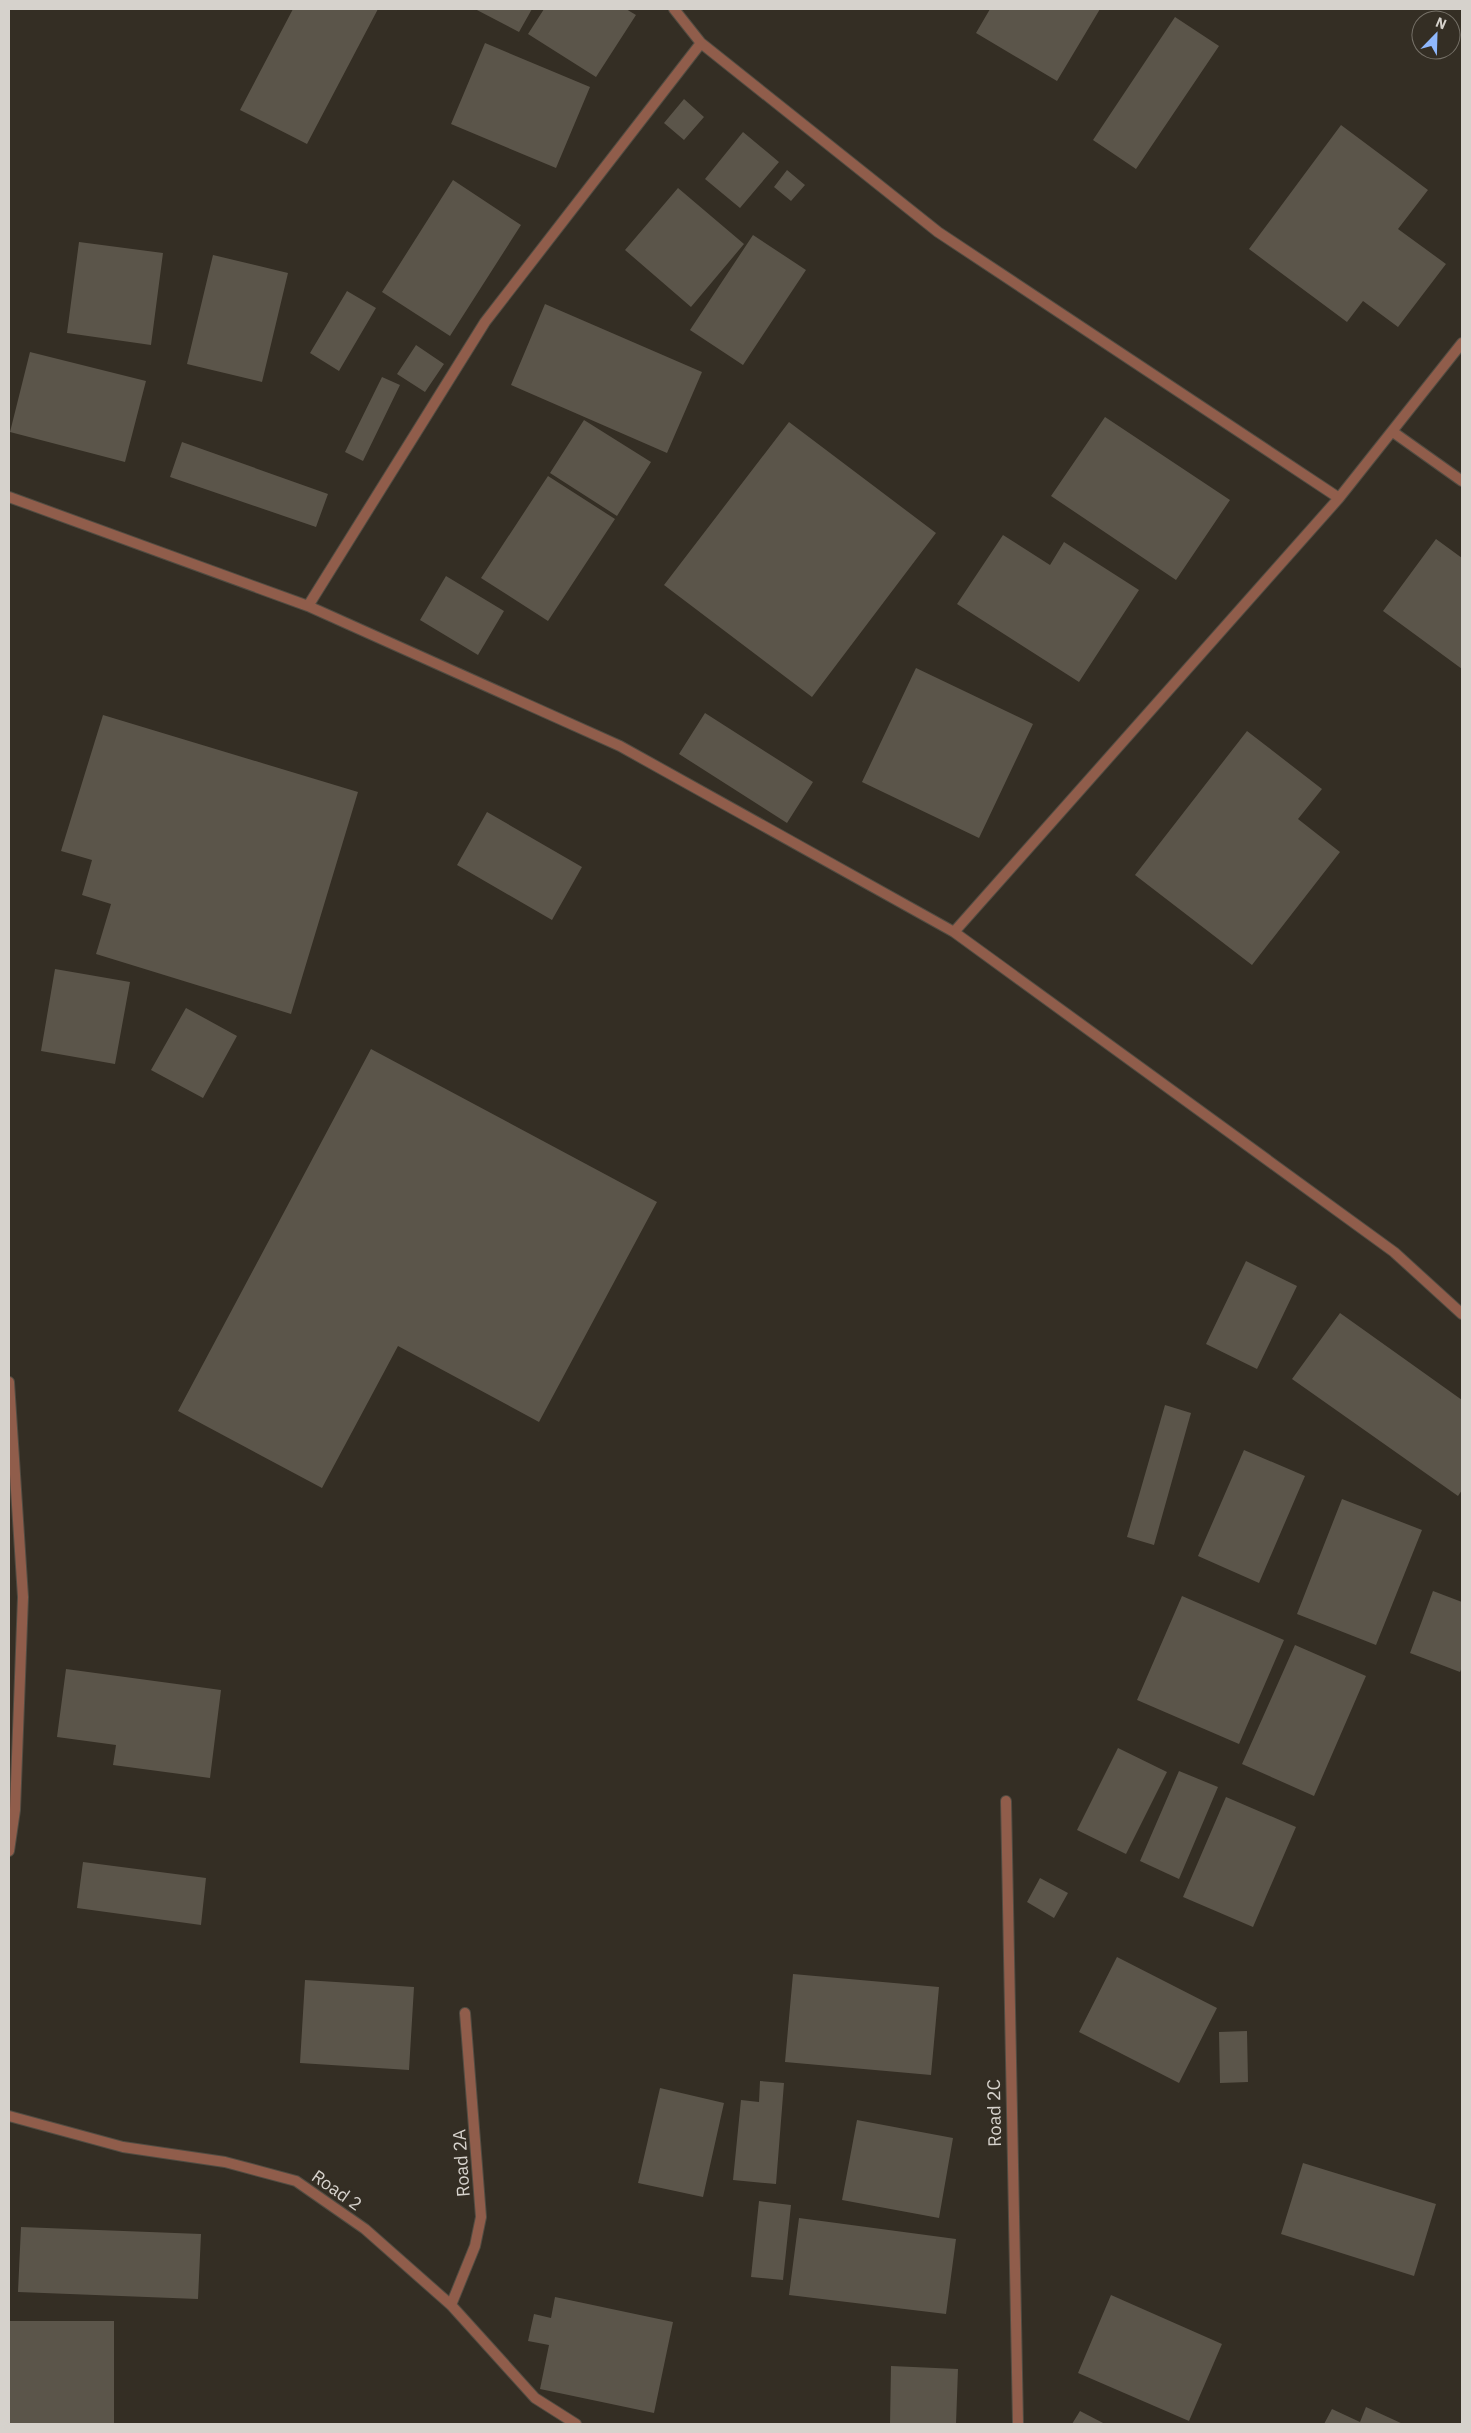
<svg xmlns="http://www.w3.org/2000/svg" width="1471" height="2433" font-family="'IBM Plex Sans',sans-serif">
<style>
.building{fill:#5b554a}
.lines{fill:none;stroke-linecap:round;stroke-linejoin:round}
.minor-casing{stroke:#514c42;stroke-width:12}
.minor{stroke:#905d4b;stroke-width:10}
.labels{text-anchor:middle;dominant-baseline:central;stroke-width:4.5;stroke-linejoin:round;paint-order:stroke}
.street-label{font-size:18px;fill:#d6d2cc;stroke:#342e24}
</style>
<rect width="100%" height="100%" fill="#342e24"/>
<path class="building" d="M293,9H378L307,144L240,110Z
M475,9H532L519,32Z
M544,9H626L636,15L596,77L528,34Z
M990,9H1100L1057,81L976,33Z
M1175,17L1219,46L1136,169L1093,140Z
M485,43L590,87L556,168L451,124Z
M684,99L704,117L684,140L664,123Z
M1341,125L1428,190L1398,229L1446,264L1398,327L1363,301L1347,322L1249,249Z
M743,132L779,162L740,208L705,179Z
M787,170L805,185L791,201L774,187Z
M453,180L521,225L450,336L382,292Z
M678,188L744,244L691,307L625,250Z
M753,235L806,270L743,365L690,330Z
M79,242L163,253L151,345L67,333Z
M213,255L288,273L262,382L187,364Z
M347,291L376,308L339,371L310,353Z
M545,304L702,372L667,453L511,385Z
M416,345L444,364L425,392L397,374Z
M30,352L146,381L125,462L10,432Z
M382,377L400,385L363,461L345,452Z
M1105,417L1230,500L1176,580L1051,496Z
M584,420L651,462L617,516L550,473Z
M789,422L936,533L812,697L664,585Z
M182,442L328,494L316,527L170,477Z
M548,476L615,519L548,621L481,578Z
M1003,535L1050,565L1064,542L1139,590L1079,682L957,604Z
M1436,539L1462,558V669L1383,611Z
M446,576L504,611L478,655L420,620Z
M916,668L1033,724L979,838L862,782Z
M705,713L813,782L787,823L679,754Z
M103,715L358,792L291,1014L96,954L111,904L82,895L92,860L61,851Z
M1247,731L1322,789L1298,819L1340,852L1252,965L1135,875Z
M487,812L582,867L552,920L457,865Z
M55,969L130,982L115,1064L41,1051Z
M186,1008L237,1036L203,1098L151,1070Z
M371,1049L657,1202L539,1422L398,1346L322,1488L178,1411Z
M1246,1261L1297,1286L1257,1369L1206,1344Z
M1340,1313L1462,1400V1490L1458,1496L1292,1379Z
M1165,1405L1191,1413L1154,1545L1127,1537Z
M1244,1450L1305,1476L1259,1583L1198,1556Z
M1342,1499L1422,1530L1376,1645L1297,1614Z
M1433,1591L1462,1602V1667L1460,1672L1410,1653Z
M1182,1596L1284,1640L1239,1744L1137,1700Z
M1295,1645L1366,1676L1314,1796L1242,1764Z
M66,1669L221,1690L210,1778L113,1765L116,1745L57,1737Z
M1118,1748L1167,1772L1126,1854L1077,1830Z
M1179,1771L1218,1787L1179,1879L1140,1861Z
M1226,1797L1296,1827L1253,1927L1183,1897Z
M83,1862L206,1878L201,1925L77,1908Z
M1040,1878L1068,1893L1054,1918L1027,1902Z
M1117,1957L1217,2008L1179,2083L1079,2032Z
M793,1974L939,1987L931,2075L785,2062Z
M305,1980L414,1987L409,2070L300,2063Z
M1247,2031L1248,2082L1220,2083L1219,2032Z
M760,2081L784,2083L776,2184L733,2180L741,2100L759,2102Z
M660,2088L724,2103L703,2197L638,2183Z
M857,2120L953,2138L939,2218L842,2200Z
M1303,2163L1436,2204L1414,2276L1281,2234Z
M759,2201L791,2205L783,2280L751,2277Z
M799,2218L956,2239L946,2314L789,2295Z
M21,2227L201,2234L198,2299L18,2292Z
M1111,2295L1222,2344L1189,2421L1078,2373Z
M555,2297L673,2322L654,2413L540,2389L549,2345L528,2341L534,2314L551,2318Z
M9,2321H114V2423H9Z
M891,2366L958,2369L956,2424H890Z
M1366,2407L1403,2424H1324L1332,2409L1360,2422Z
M1080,2411L1105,2424H1072Z"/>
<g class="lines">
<defs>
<path id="minor" d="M674,9L701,43L938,232L1339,498
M1393,432L1462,481
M9,497L308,606L620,746L954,932L1394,1252L1462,1314
M308,606L485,322L701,43
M954,932L1339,498L1462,343
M9,1382L23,1597L15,1810L9,1851
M1006,1801L1018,2424
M9,2116L123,2147L225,2162L296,2181L365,2229L451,2305L535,2398L576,2424
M451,2305L475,2246L481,2217L465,2013"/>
</defs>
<use href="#minor" class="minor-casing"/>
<use href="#minor" class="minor"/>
</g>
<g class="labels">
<g class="street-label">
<text transform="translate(994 2113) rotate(-91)">Road 2C</text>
<text transform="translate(461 2163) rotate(-94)">Road 2A</text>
<text transform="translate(337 2190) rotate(35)">Road 2</text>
</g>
</g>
<rect width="1471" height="2433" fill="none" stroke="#d6d2cc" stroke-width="20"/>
<g transform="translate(1436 35) rotate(23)"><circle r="24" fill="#342e24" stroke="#757067"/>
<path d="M0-4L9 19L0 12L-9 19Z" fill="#8fb8fd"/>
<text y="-8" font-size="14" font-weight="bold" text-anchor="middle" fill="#d6d2cc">N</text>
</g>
</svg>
